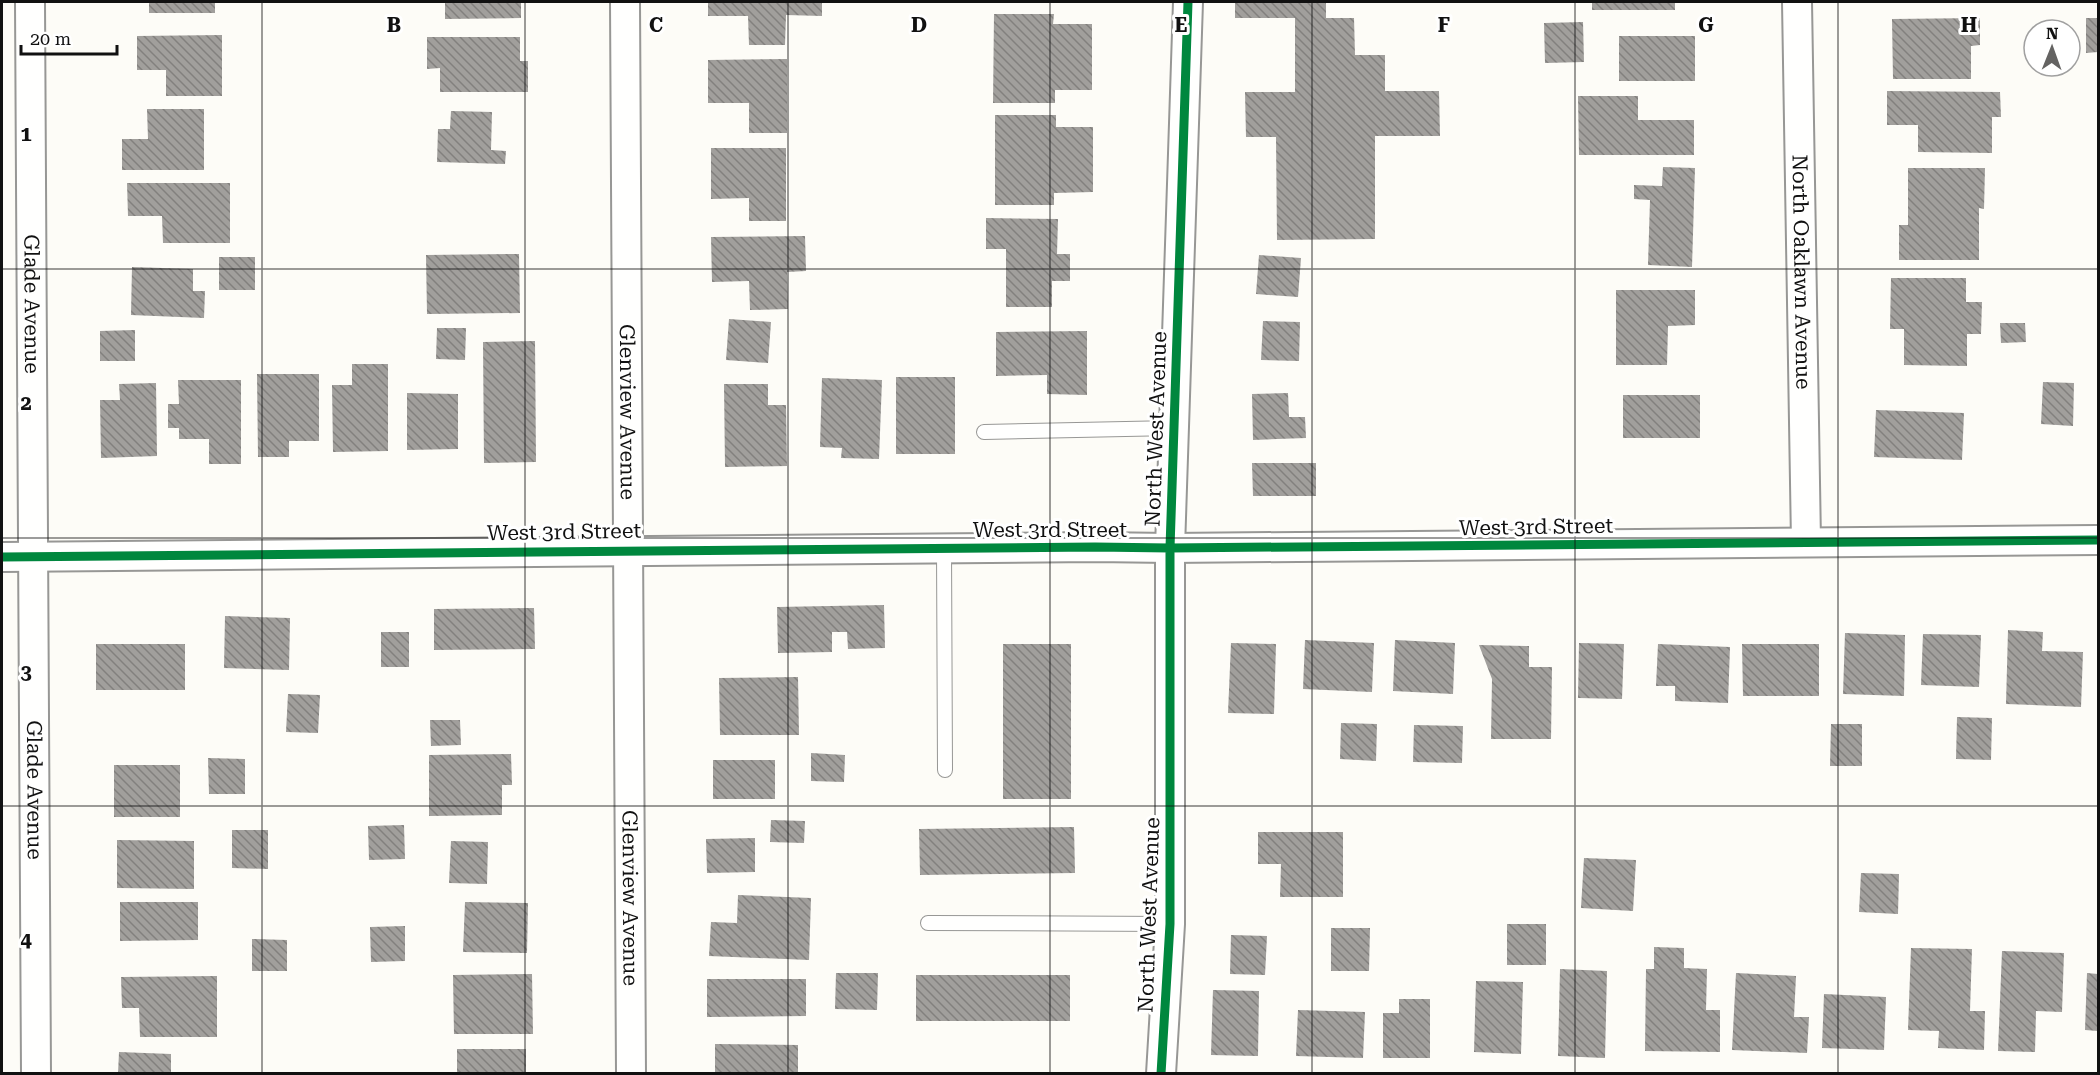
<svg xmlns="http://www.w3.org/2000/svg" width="2100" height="1075" font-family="'Roboto Serif',serif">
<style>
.building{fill:url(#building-back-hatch)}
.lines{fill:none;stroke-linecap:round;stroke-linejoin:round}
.service-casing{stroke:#979795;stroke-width:16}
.minor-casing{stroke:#979795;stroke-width:32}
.service{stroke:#fffffe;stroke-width:14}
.minor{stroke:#fffffe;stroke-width:28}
.cycleway-casing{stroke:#fff;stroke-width:13}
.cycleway{stroke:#00873e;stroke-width:9}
.grid{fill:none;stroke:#111;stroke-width:1.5;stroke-opacity:0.55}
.labels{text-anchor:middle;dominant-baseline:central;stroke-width:6;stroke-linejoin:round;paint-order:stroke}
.street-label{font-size:21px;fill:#111;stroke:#fff}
.grid-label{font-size:20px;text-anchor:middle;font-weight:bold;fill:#111;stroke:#fff;stroke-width:6;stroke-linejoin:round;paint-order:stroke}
</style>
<defs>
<pattern id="building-back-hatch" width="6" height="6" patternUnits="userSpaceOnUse" patternTransform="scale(1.5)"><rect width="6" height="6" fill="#a19f9c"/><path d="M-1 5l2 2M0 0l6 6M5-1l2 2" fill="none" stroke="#82807e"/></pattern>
</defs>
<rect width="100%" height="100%" fill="#fdfcf7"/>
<path class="building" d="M149,2H215V13H149Z
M445,2H521V18L445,19Z
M708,2H822V16L786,15L785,45H749L748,16H708Z
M1235,2H1326V18H1354L1355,55H1385V91H1439L1440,136H1375V239L1277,240L1276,137H1246L1245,92H1295V18H1235Z
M1592,2H1675V10H1592Z
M994,14H1054L1053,24H1092V90H1055V103H993Z
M1980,18V45L1971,46V79H1893L1892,19Z
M2086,18H2098V52L2086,53Z
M1583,22L1584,62L1545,63L1544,23Z
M222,35V96H166V70H137V36Z
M1619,36H1695V81H1619Z
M427,37H520V61H528V92H440V68L427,69Z
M787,59V133H749V103H708V60Z
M1887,91L2000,92L2001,117H1992V153L1918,152V125H1887Z
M1578,96H1638V120H1694V155H1579Z
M147,109H204V170H122V139H148Z
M451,111L492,112L491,150L506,151L505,164L437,162L438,129H450Z
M995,115H1056V127H1093V192L1054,193V205H995Z
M711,148H786V221H749V198L711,199Z
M1663,167L1695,168L1692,267L1648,265L1650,200L1634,199V185L1662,186Z
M1908,168H1985L1984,209L1979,208V260H1899V225H1908Z
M127,183H230V243H163L162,216H128Z
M986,218L1058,219L1057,254H1070V281H1052V307H1006V249H986Z
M805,236L806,271L787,272L788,309L750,310L749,281L712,282L711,237Z
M519,254L520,313L427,314L426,255Z
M1259,255L1301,258L1298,297L1256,294Z
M219,257H255V290H219Z
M132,267L193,269V291H205L204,318L131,315Z
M1891,278H1966V302H1982L1981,334H1967V366L1904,365V329H1890Z
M1616,290H1695V325L1668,326L1667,365H1616Z
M729,319L771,322L768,363L726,360Z
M1263,321L1300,322L1299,361L1261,360Z
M2000,323H2025L2026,342L2001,343Z
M437,328H466L465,360L436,359Z
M135,330V361H100V331Z
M1087,331V395L1047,394V375L996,376V332Z
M535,341L536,462L484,463L483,342Z
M352,364H388V451L333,452L332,385H352Z
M257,374H319V441H289V457H258Z
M896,377H955V454H896Z
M822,378L882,380L879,459L841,458L842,448L820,447Z
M178,380H241V464H209V439H179V428H168V404H179Z
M2043,382L2074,383L2073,426L2041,424Z
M156,383L157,456L101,458L100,400H120L119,384Z
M724,384H768V405H786L787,466L725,467Z
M407,393L458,394V449L407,450Z
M1288,393L1289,417H1305L1306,438L1253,440L1252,394Z
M1623,395H1700V438H1623Z
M1876,410L1964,413L1962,460L1874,457Z
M1252,463H1316V496H1253Z
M884,605L885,648L848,649L847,632H832V652L778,653L777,607Z
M534,608L535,649L434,650V609Z
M225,616L290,618L289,670L224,668Z
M2008,630L2043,632L2042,651L2083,652L2081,707L2006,704Z
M381,632H409V667H381Z
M1845,633L1905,635L1904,696L1843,694Z
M1923,634L1981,635L1979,687L1921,685Z
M1305,640L1374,643L1372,692L1303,689Z
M1395,640L1455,643L1453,694L1393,691Z
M1231,643L1276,644L1274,714L1228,713Z
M1579,643L1624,644L1622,699L1578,698Z
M96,644H185V690H96Z
M1003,644H1071V799H1003Z
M1658,644L1730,647L1728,703L1675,701V686H1656Z
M1742,644H1819V696H1743Z
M1479,645L1529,646V667H1552L1551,739H1491L1492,679Z
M798,677L799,735H720L719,678Z
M288,694L320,695L318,733L286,732Z
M1957,717L1992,718L1991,760L1956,759Z
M430,720H460L461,745L431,746Z
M1341,723L1377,724L1376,761L1340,759Z
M1831,724H1862V766H1830Z
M1414,725L1463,726L1462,763L1413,762Z
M811,753L845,755L844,782L811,781Z
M511,754L512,785H502V815L429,816V755Z
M208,758L245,759V794H209Z
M713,760H775V799H713Z
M114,765H180V817H114Z
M771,820L805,821L804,843L770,842Z
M404,825L405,859L369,860L368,826Z
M1074,827L1075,873L920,875L919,829Z
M232,830H268V869L232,868Z
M1258,832H1343V897H1280L1281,864H1258Z
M755,838V872L707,873L706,839Z
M117,840L194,841V889L117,888Z
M451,841L488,842L487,884L449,883Z
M1584,858L1636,860L1633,911L1581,908Z
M1861,873L1899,874L1898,914L1859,912Z
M738,895L811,898L809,960L709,956L711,922L737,923Z
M120,902H198V940L120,941Z
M465,902L528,903L527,953L463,952Z
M1507,924H1546V965H1507Z
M405,926V961L371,962L370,927Z
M1331,928H1370L1369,971H1331Z
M1231,935L1267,936L1265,975L1230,974Z
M252,939L287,940V971H252Z
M1654,947L1684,948V968L1707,969L1706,1010H1720V1052L1645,1051L1646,969H1654Z
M1911,948L1972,949L1970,1011H1985L1984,1050L1938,1048L1939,1031L1908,1030Z
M2002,951L2064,953L2062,1012L2036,1011L2035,1052L1998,1051Z
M1560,969L1607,971L1605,1058L1558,1056Z
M836,973H878L877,1010L835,1009Z
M1736,973L1796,976L1794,1017H1809L1807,1053L1732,1050Z
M2087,973L2098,974V1031L2085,1030Z
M532,974L533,1034H454L453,975Z
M916,975H1070V1021H916Z
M217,976V1037H140L139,1008H122L121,977Z
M707,979H806V1016L707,1017Z
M1476,981L1523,982L1521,1054L1474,1052Z
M1213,990L1259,991L1258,1056L1211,1055Z
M1824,994L1886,997L1884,1050L1822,1048Z
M1399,999H1430V1058H1383V1013H1399Z
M1298,1010L1365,1012L1363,1058L1296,1056Z
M715,1044L798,1045V1074H715Z
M457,1049H526V1074H457Z
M119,1052L171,1054V1074H118Z"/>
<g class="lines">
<defs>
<path id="service" d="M984,432L1174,428
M944,548L945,770
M928,923L1170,924"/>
<g id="minor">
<path id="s1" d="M30,2L36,1074"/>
<path id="s2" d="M625,2L631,1074"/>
<path id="s3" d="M1797,2L1806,542"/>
<path d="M2,557L1095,547L1170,548L2098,540"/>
<path d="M1161,1074L1170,924V548L1188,2"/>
</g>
</defs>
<use href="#service" class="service-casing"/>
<use href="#minor" class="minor-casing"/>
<use href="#service" class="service"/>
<use href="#minor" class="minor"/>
<defs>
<path id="cycleway" d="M2,557L1095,547L1170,548L2098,540
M1161,1074L1170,924V548L1188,2"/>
</defs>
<use href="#cycleway" class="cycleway-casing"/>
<use href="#cycleway" class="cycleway"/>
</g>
<path class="grid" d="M262,2V1074M525,2V1074M788,2V1074M1050,2V1074M1312,2V1074M1575,2V1074M1838,2V1074M2,269H2098M2,538H2098M2,806H2098"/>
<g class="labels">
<g class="street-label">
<text stroke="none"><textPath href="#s3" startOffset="270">North Oaklawn Avenue</textPath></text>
<text stroke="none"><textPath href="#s1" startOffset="302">Glade Avenue</textPath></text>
<text stroke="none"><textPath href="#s2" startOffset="410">Glenview Avenue</textPath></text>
<text transform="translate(1156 429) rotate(-88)">North West Avenue</text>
<text transform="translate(1536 527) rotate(-1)">West 3rd Street</text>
<text x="1050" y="530">West 3rd Street</text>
<text transform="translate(564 532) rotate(-1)">West 3rd Street</text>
<text stroke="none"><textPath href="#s1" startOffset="788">Glade Avenue</textPath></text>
<text stroke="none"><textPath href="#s2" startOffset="896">Glenview Avenue</textPath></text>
<text transform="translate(1149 915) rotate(-88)">North West Avenue</text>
</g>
</g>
<g class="grid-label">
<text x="394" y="32">B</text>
<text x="656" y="32">C</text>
<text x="919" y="32">D</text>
<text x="1181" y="32">E</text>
<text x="1444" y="32">F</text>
<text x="1706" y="32">G</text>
<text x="1969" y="32">H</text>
<text x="26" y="141">1</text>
<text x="26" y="410">2</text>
<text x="26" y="679">3</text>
<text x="26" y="947">4</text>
</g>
<rect width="2100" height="1075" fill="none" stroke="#111111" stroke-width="6"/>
<g transform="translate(2052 48) rotate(1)"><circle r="28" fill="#ffffff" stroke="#a0a0a0" stroke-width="1.5"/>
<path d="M0-4.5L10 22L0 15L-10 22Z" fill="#646362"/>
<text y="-9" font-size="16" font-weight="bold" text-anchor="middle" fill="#111111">N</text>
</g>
<path d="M21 45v9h96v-9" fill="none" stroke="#111111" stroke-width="3"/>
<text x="30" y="45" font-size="18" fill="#111111" stroke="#ffffff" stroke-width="4.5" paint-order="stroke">20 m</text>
</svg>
